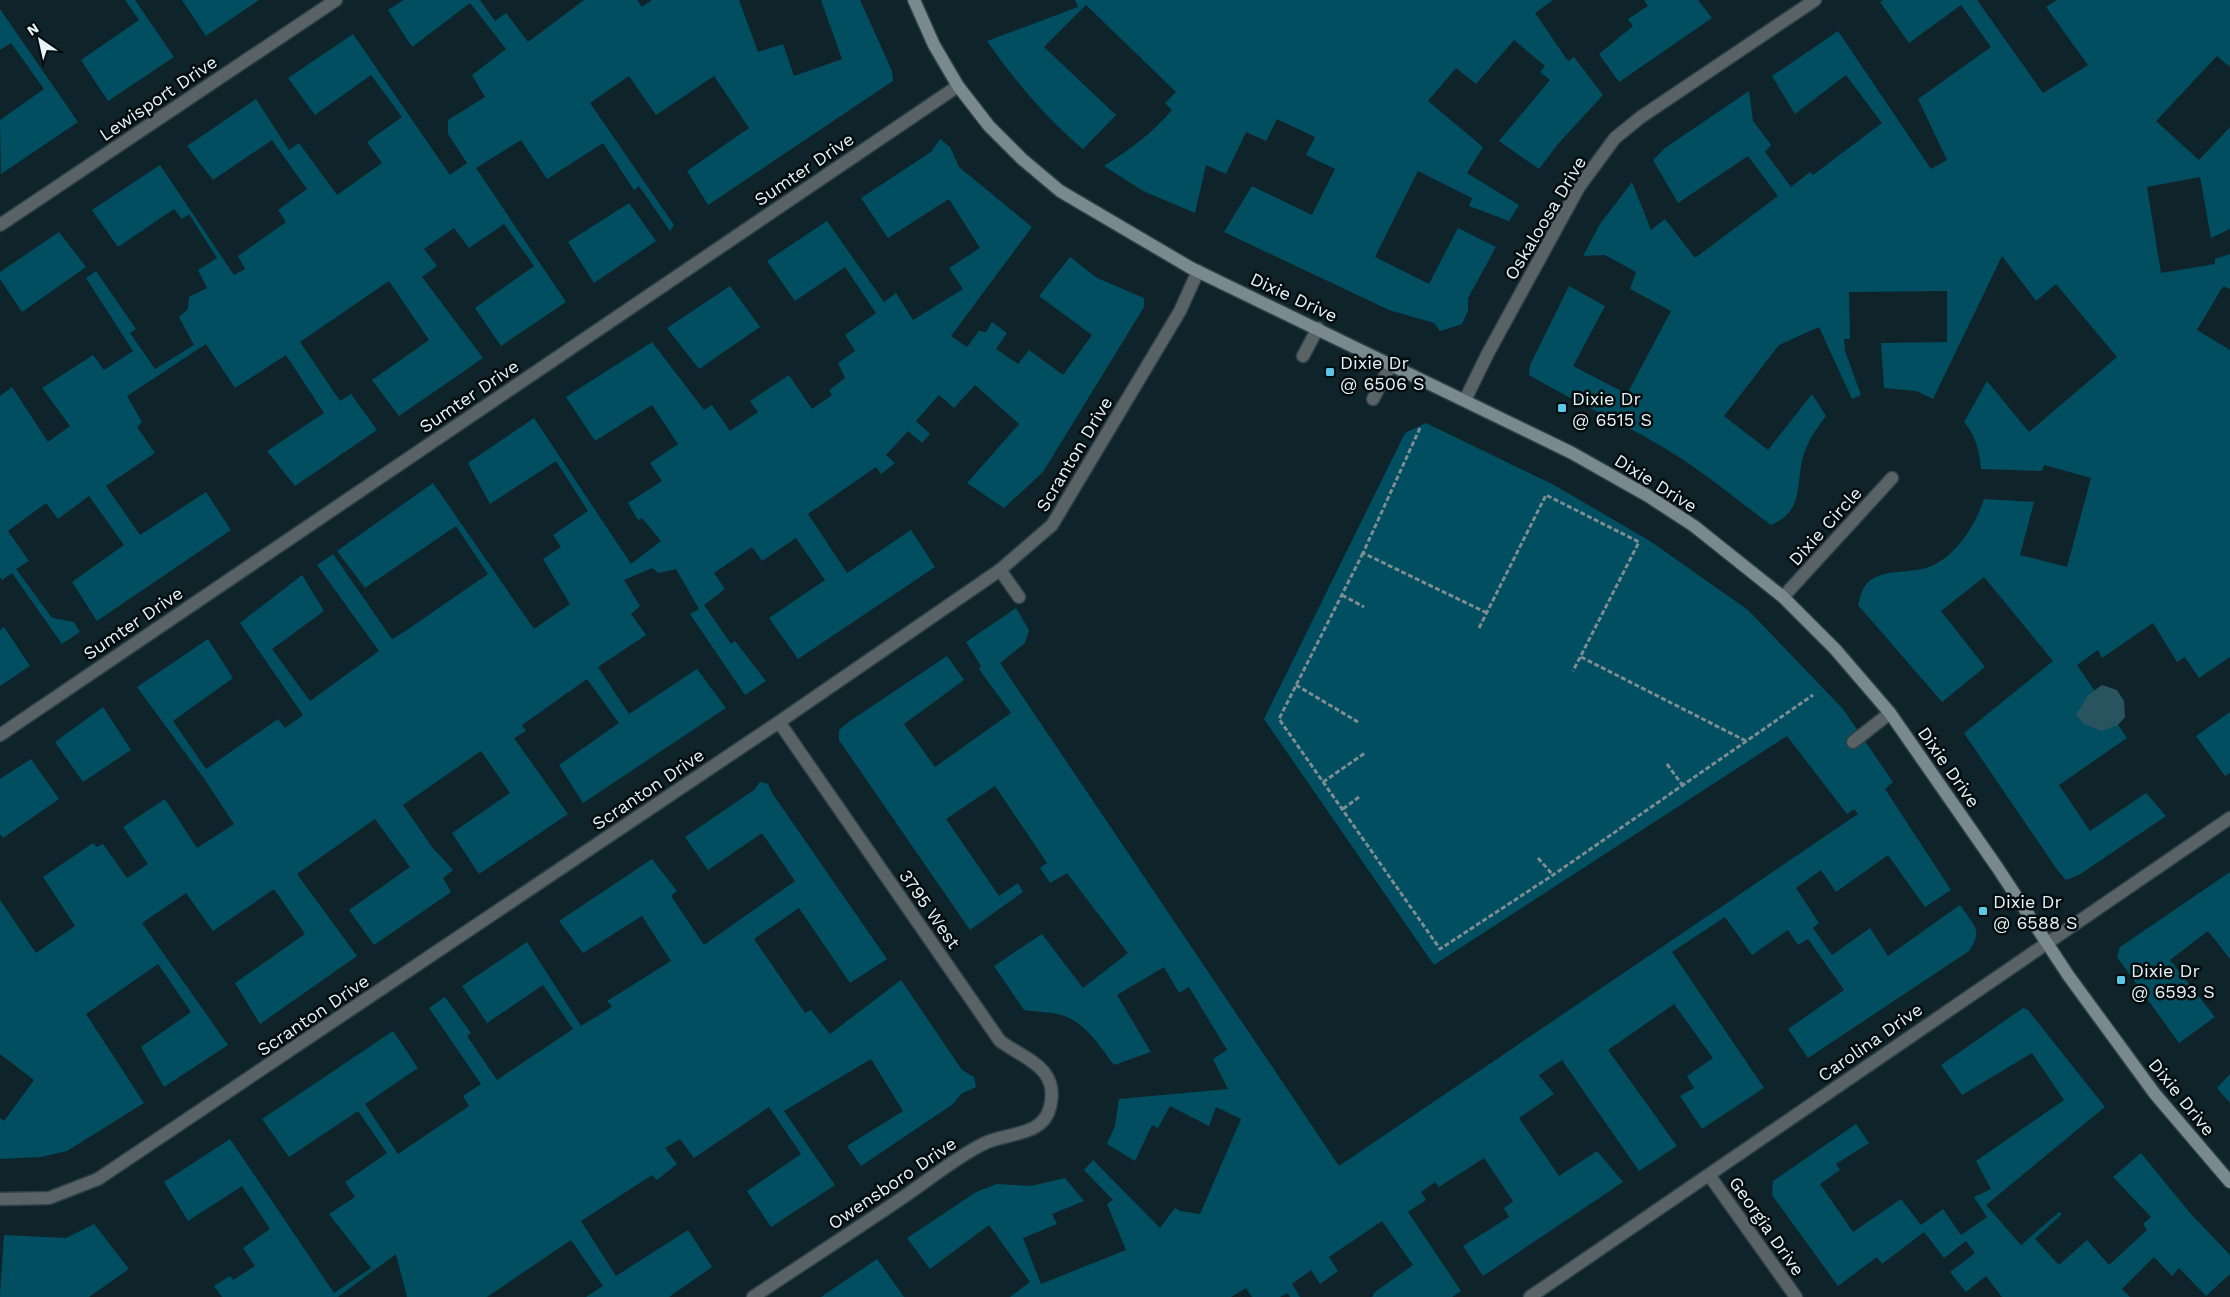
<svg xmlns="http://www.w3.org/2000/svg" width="2230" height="1297" font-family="'Work Sans',sans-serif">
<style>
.green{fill:#004e60}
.forest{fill:#28535f}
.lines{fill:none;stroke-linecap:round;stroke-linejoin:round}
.lane-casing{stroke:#2d4147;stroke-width:15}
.street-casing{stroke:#2d4147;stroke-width:15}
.secondary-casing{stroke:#2d4147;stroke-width:15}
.path{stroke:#7d8d92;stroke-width:3;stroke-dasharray:5 2.5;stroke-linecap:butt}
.lane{stroke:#596366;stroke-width:12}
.street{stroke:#596366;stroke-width:12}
.secondary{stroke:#79898e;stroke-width:12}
.poi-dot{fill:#5bc8e7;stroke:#040c0e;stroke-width:2}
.labels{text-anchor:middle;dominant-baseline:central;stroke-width:5;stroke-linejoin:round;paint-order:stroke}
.street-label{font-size:18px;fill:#e6f3f7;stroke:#040c0e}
.poi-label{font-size:18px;fill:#e6f3f7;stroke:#040c0e;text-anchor:start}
</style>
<rect width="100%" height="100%" fill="#0f242a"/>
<path class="green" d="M125,0H135L174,57L108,101L81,60L139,20Z
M182,0H259L206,36Z
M404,0H480L495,21L506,13L528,42L584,0H637L642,7L652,0H739L758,52L783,44L794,76L842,59L821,0H860L892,71L893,81L708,205L687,171L749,128L714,76L656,115L629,76L590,103L674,225L670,231L639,186L634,190L603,143L547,179L521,140L476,168L566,302L501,346L475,308L534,266L504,224L469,248L454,228L424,249L437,266L422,277L483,358L399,416L372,380L429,340L389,281L300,342L340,401L351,394L377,430L295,486L267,451L324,413L286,355L235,388L206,344L127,396L142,422L137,427L155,453L106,486L140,535L206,492L231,530L97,621L72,582L124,545L89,496L58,519L46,503L8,531L29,561L16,569L52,618L74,622L80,632L62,644L12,573L2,580L0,577V396L12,387L48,442L70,426L42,388L93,355L104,370L133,351L86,278L96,271L136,329L130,333L155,369L194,345L179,317L188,309L189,297L207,288L198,270L217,258L189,214L182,219L174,209L118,247L92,210L160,165L234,275L245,269L238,256L286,222L278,210L307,189L272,140L213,180L187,146L256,99L289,150L299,143L337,195L382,163L367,142L402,117L371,75L315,115L288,78L353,34L450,175L467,163L448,134V120L485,97L472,75L506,49L470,3L412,47L388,10Z
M1075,0H1553L1535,13L1568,61L1574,57L1603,95L1558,144L1539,169L1499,141L1550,80L1540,72L1545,66L1514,40L1476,84L1456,68L1428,101L1483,147L1467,173L1519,205L1509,221L1469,206L1472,198L1418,171L1375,257L1429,284L1458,228L1496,247L1468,298V311L1462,324L1440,331L1434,323L1389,310L1224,232L1252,186L1312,215L1335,169L1306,155L1315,137L1277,119L1266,141L1246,132L1226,174L1206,165L1195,213L1143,191L1104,166C1132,148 1150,135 1172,110L1165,103L1176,92L1086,5L1044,47L1116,115L1083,149C1045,117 1015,81 987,41L1078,7Z
M1644,0H1698L1712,18L1619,82L1599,54L1633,26L1628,19L1648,6Z
M1883,0H1977L2043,93L2088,65L2046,7L2057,0H2230V67L2217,56L2156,121L2199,160L2230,127V229L2211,238L2200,177L2147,187L2161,273L2215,264V259L2230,254V289L2223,286L2197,330L2230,350V657L2199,678L2185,657L2177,662L2153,623L2102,658L2098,650L2077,665L2127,738L2059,785L2090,831L2146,793L2166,816L2079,875L2066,880L2058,871L1964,733L2053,661L1984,577L1941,611L1985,667L1942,702L1858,605C1860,599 1861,591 1865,586C1877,568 1907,574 1926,568C1955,559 1975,526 1984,499L2034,502L2020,555L2067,567L2091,478L2044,465L2042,471L1981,469C1979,450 1976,436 1964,422L1987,381L2029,432L2117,357L2056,284L2036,301L2002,256L1933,399L1916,391L1884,388L1881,343L1947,342V291L1849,292L1850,339H1844L1845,351L1861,395L1852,399L1819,327L1779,345L1724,416L1768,450L1812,394L1826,416C1815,430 1807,442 1802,460C1796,489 1803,511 1771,525C1742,504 1715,481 1685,461C1635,428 1580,405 1529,375L1530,365L1569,286L1605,306L1573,366L1627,394L1671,311L1630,289L1636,272L1605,255L1583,256L1600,224L1632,182L1651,230L1665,219L1695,258L1778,196L1748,156L1678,203L1653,160L1665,148L1749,91L1753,121L1771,145L1765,152L1791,187L1810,172L1813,175L1882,123L1846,75L1795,114L1772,76L1838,31L1931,169L1947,160L1918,99L1991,47L1961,5L1909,43L1880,2Z
M0,9L78,122L1,174L0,120L44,89L11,43L0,50Z
M940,139L950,147L959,167L1032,227L951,336L967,347L979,331L986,332L992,322L1007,333L996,349L1018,364L1029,350L1063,375L1092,335L1039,296L1070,257L1097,278L1144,298V307L1043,472L1004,508L967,483L1019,424L975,385L954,408L939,395L916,421L930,434L922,443L908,431L886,455L895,463L881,474L876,467L808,514L847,573L911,530L935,567L798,659L769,618L825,580L796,538L762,561L752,547L714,573L725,589L704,605L731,644L735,641L766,681L745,695L690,614L699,609L676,569L659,573L652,568L624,580L640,606L631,614L646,635L598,667L629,714L697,669L726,708L583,803L559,765L619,723L587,679L522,725L526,731L514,738L568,814L479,874L452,833L510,793L481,751L403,805L432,847L453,870L443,878L451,892L374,945L349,910L410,867L375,819L297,874L357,956L260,1024L235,983L305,934L274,889L213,931L186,893L142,923L228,1045L164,1087L141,1047L191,1012L158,964L86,1014L144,1103L67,1151L41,1157L0,1159V1118L4,1121L34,1080L0,1054V900L36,953L75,926L43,877L93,843L97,847L103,844L127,878L148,864L123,827L165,799L197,848L234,824L203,777L137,687L208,639L233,678L173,721L206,769L278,719L285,728L303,715L240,623L302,575L324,611L272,649L310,701L379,651L317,565L333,554L392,639L401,634L488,574L456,526L365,588L337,551L433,483L534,629L570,604L543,559L561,547L553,535L588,511L556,461L490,504L468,463L534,418L631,564L661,541L642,518L638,520L628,503L662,481L650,463L678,444L652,405L595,441L566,397L652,342L704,410L712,405L730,431L758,412L750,401L789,375L812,409L832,395L829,390L845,378L838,363L855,351L845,335L876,313L845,267L795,301L767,261L827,221L884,302L896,293L913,320L963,289L949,268L980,248L949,199L888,238L861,198L931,152Z
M629,203L656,241L594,283L568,242Z
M59,232L86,267L22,312L0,279V272Z
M730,286L760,327L699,369L667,328Z
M1426,423L1554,485L1650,541L1748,610L1843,709L1893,782L1885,789L1951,890L1925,907L1888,855L1836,892L1821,870L1796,888L1819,923L1813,928L1832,955L1870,928L1888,956L1960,905C1973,925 1984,929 1969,951L1808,1058L1788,1029L1844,990L1808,939L1798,945L1788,930L1752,955L1725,917L1672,952L1764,1088L1702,1129L1680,1096L1694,1088L1687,1076L1713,1058L1674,1004L1608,1050L1677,1146L1639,1171L1562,1060L1539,1075L1554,1094L1519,1118L1559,1176L1597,1151L1623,1182L1483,1276L1463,1246L1509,1217L1504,1208L1513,1201L1484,1158L1439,1187L1435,1182L1421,1192L1426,1200L1408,1212L1461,1291L1452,1297H1372L1375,1292L1413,1265L1382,1221L1329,1257L1338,1271L1320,1284L1311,1270L1292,1284L1300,1297H1290L1287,1293L1280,1297H1252L1246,1288L1231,1297H1010L1030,1282L989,1225L930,1269L907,1238L976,1192L997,1184L1031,1186L1065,1178L1084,1201L1052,1214L1057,1224L1023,1238L1041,1284L1126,1250L1107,1204L1113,1200L1084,1170L1093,1160L1160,1228L1175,1208L1180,1211L1200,1214L1241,1119L1216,1107L1209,1126L1170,1106L1158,1128L1152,1125L1135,1161L1107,1144L1115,1126L1119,1099L1228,1089L1213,1059L1227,1050L1189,987L1179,993L1164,967L1117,995L1151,1052L1114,1065C1101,1048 1088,1026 1067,1017C1055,1012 1037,1012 1024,1010L994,966L1042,934L1083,988L1128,953L1067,873L1050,883L1040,868L1047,863L995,786L946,819L999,896L1018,883L1023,892L970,930L839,740V730L850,721L947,656L964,680L904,724L935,767L1011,713L979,669L981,666L966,642L1016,608L1029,630L1025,643L1000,663L1339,1166L1858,814L1854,809L1847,814L1787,736L1434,965L1264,719L1405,433Z
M4,627L30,666L0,686V630Z
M103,707L131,750L83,782L55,742Z
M2230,712V773L2225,776L2196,736Z
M31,759L59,799L3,838L0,834V779Z
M760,782L768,784L772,793L887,959L850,983L799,908L754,939L805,1013L811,1010L830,1034L901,980L962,1070L974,1077L976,1087L961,1094L953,1104L861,1166L847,1146L903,1111L871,1059L784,1111L835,1185L771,1227L747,1191L801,1154L769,1107L694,1158L680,1139L665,1148L677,1164L657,1180L652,1175L581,1221L616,1276L688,1230L712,1267L669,1297H586L603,1286L571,1240L487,1297H407L396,1254L338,1297H222L214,1286L230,1276L233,1280L255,1266L243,1248L270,1229L242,1186L188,1221L164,1182L230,1139L334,1293L371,1268L329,1214L355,1197L345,1182L387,1153L358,1111L289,1157L262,1119L393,1031L418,1068L365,1104L398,1154L469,1106L463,1096L481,1084L429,1008L445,997L471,1033L467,1036L497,1080L573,1029L543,985L487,1023L462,986L527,942L581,1026L609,1009L612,1006L607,1001L671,961L642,916L583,953L559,921L652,859L677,891L671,896L704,945L795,881L762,833L708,870L685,837L754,790Z
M2230,872V959L2208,931L2170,960L2215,1017L2179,1043L2117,957L2120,947Z
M2023,1008L2028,1010L2105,1107L1986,1205L2021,1245L2059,1212L2062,1214L2035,1239L2059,1265L2087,1240L2109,1265L2147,1230L2143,1224L2151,1217L2113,1177L2141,1153L2190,1213L2230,1255V1274L2206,1296L2179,1268L2172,1276L2154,1257L2122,1289L2130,1297H2002L1986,1276L1966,1292L1950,1272L1975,1253L1966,1241L1944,1258L1924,1232L1882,1264L1877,1257L1838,1286L1772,1195L1773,1181L1856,1124L1869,1143L1836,1164L1840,1170L1820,1184L1853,1232L1901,1199L1921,1225L1943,1209L1961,1235L1987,1217L1974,1197L1991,1189L1976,1161L2064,1100L2032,1053L1962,1095L1941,1065Z
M2230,1074V1103L2217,1088Z
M94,1224L129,1269L89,1297H0L4,1235L66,1238Z
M877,1259L904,1297H821Z"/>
<path class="forest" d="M2102,685L2117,690L2124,701L2125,717L2118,725L2102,731L2084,724L2076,715L2088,695Z"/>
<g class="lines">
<defs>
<path id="lane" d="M1303,356L1318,328
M1373,399L1391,364
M1000,570L1019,597
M1853,742L1890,713"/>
<path id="street" d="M0,225L336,0
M1465,400L1488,353L1579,187L1615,138L1641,117L1815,0
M1783,597L1892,478
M0,735L958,86
M1709,1175L1796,1297
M0,1199L49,1198L98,1179L779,722L1000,570L1052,525L1180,311L1198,271
M753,1297C804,1263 855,1230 905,1196C930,1179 954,1159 981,1145C1003,1132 1043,1138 1050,1107C1060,1067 1024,1059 1000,1041L779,722
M1530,1297L2230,818"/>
<path id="secondary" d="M914,0L934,45L958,86L989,126L1022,159L1060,191L1191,268L1572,453L1648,496L1694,526L1783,597L1835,649L1890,713L1997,867L2068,975L2155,1094L2230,1182"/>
</defs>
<use href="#lane" class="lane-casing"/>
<use href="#street" class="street-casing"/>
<use href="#secondary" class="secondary-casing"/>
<path class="path" d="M1420,428L1363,553L1487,613
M1363,553L1279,719L1440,949L1553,875L1813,695
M1342,595L1364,607
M1479,628L1546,495L1639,542L1573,671
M1581,657L1746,741
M1296,685L1358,722
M1667,764L1683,786
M1323,782L1365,753
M1343,809L1359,797
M1538,858L1553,875"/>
<use href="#lane" class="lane"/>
<use href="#street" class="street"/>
<use href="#secondary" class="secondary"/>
</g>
<g class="poi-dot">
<rect x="1325" y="367" width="10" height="10" rx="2.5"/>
<rect x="1557" y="403" width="10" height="10" rx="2.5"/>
<rect x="1978" y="906" width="10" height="10" rx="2.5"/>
<rect x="2116" y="975" width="10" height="10" rx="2.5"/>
</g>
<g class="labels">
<g class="street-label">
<text transform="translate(158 98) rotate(-34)">Lewisport Drive</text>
<text transform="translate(804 169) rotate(-34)">Sumter Drive</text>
<text transform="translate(1545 218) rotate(-59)">Oskaloosa Drive</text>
<text transform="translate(1294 297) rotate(25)">Dixie Drive</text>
<text transform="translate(469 396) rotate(-34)">Sumter Drive</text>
<text transform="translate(1074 454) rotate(-59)">Scranton Drive</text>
<text transform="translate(1656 483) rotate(32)">Dixie Drive</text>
<text transform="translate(1825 526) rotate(-48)">Dixie Circle</text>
<text transform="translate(133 623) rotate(-34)">Sumter Drive</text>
<text transform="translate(1949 767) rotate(55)">Dixie Drive</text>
<text transform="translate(648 789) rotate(-34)">Scranton Drive</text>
<text transform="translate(930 909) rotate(55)">3795 West</text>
<text transform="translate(313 1015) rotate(-34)">Scranton Drive</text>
<text transform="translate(1870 1042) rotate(-35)">Carolina Drive</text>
<text transform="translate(2182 1097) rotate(51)">Dixie Drive</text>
<text transform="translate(892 1183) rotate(-34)">Owensboro Drive</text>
<text transform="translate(1767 1226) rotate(55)">Georgia Drive</text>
</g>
<g class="poi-label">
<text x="1340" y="362">Dixie Dr<tspan x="1340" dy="21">@ 6506 S</tspan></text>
<text x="1572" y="398">Dixie Dr<tspan x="1572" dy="21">@ 6515 S</tspan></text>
<text x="1993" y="901">Dixie Dr<tspan x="1993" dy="21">@ 6588 S</tspan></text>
<text x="2131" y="970">Dixie Dr<tspan x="2131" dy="21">@ 6593 S</tspan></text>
</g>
</g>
<g transform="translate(40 40) rotate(326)" stroke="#040c0e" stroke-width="4" paint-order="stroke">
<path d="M0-4L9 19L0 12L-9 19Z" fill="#e6f3f7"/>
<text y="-8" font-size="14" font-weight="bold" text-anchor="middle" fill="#e6f3f7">N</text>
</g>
</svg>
